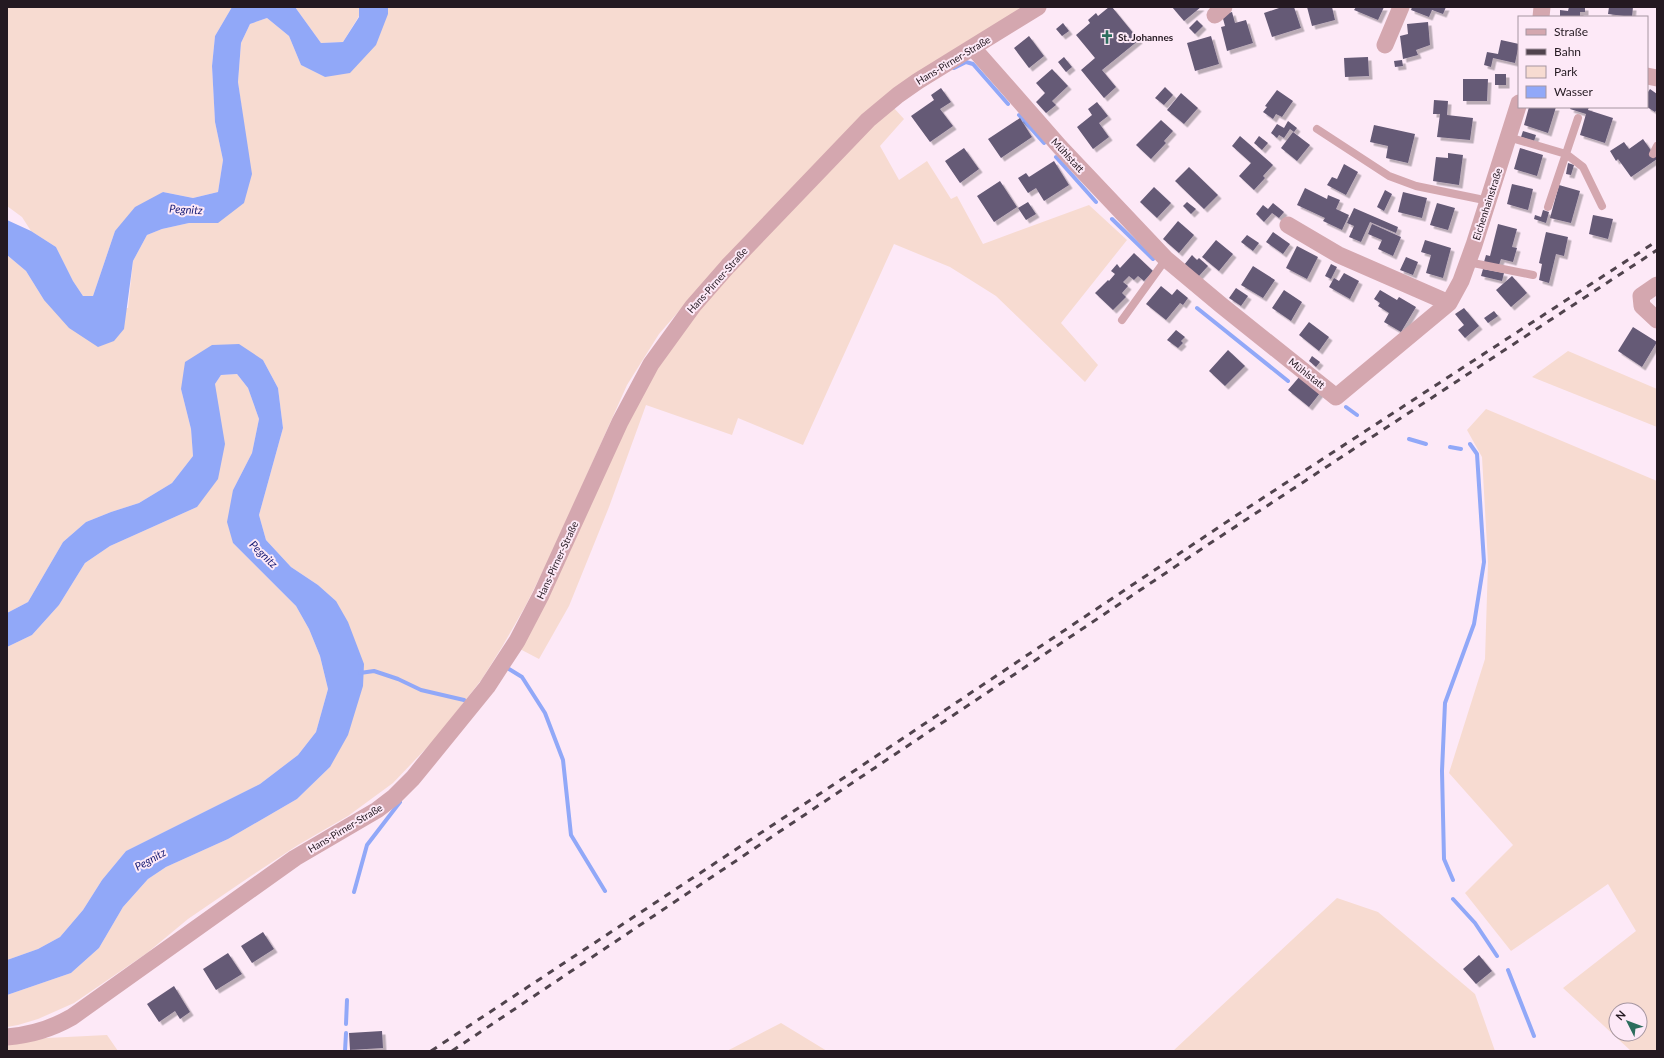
<svg xmlns="http://www.w3.org/2000/svg" width="1664" height="1058" font-family="Lato,sans-serif">
<style>
.green{fill:#f7dbd1;fill-rule:evenodd}
.water{fill:#91a8f8}
.lines{fill:none;stroke-linecap:round;stroke-linejoin:round}
.stream{stroke:#91a8f8;stroke-width:4}
.building{fill:#655a76;filter:url(#shadow)}
.service{stroke:#d4a7af;stroke-width:8}
.minor{stroke:#d4a7af;stroke-width:17}
.rail{stroke:#50434d;stroke-width:3;stroke-dasharray:7 7;stroke-linecap:butt}
.labels{text-anchor:middle;dominant-baseline:central;stroke-width:4;stroke-linejoin:round;paint-order:stroke}
.poi-label{font-size:10px;font-weight:bold;fill:#241921;stroke:#fde9f7;text-anchor:start}
.street-label{font-size:10px;fill:#241921;stroke:#fde9f7}
.water-label{font-size:11px;font-style:italic;fill:#161b74;stroke:#fde9f7}
</style>
<defs>
<filter id="shadow"><feDropShadow dx="3.5" dy="3.5" stdDeviation="0" flood-color="#0004"/></filter>
</defs>
<rect width="100%" height="100%" fill="#fde9f7"/>
<path class="green" d="M7,7H232L215,36L212,66L215,122L223,160L218,192L193,198L163,192L115,231L93,296H83L73,281L56,247L31,231L22,217L7,206Z
M295,7H359V16L343,42L321,43Z
M388,7H1024L923,70L706,280L659,334L627,385L552,553L526,605L502,647L482,679L436,738L393,783L348,816L298,845L248,878L188,919L147,953L74,1003L38,1019L18,1025L7,1027V995L71,973L99,948L123,907L148,879L166,867L228,839L297,799L330,767L336,601L318,585L291,567L266,540L259,515L283,428L278,388L263,360L181,389L191,429L193,456L172,483L139,503L111,512L86,522L63,542L28,602L7,613V255L26,271L44,300L128,308L133,261L147,235L162,229L189,223H218L243,118L238,82L241,43L250,24L267,18L289,36L301,65L325,77L388,14Z
M893,107L904,119L880,146L899,180L927,161L951,199L957,196L983,244L1089,205L1127,240L1061,323L1098,365L1085,382L996,296L950,267L894,244L803,445L738,418L732,435L646,405L609,507L569,606L539,659L518,648L608,461L657,366L708,298L874,125Z
M1568,351L1657,389V427L1532,377Z
M237,374L248,388L259,419L252,453L233,490V543L296,606L309,629L320,656L328,689L316,732L298,755L260,784L126,851L102,880L83,910L60,937L38,949L7,960V647L32,635L59,605L85,563L110,546L197,507L215,384L221,375Z
M1486,409L1657,481V1051H1631L1563,988L1636,931L1608,884L1511,951L1465,893L1513,845L1449,773L1485,659L1488,563L1482,457L1467,430ZM1616,1010H1640V1034H1616Z
M1337,898L1378,912L1475,994L1495,1051H1173Z
M781,1023L827,1051H727Z
M107,1035L118,1051H7V1040Z"/>
<path class="water" d="M232,7H295L321,43L343,42L359,17V7H388V14L376,45L350,73L325,77L301,65L289,36L267,18L250,24L241,43L238,82L252,174L244,203L218,223H189L162,229L147,235L133,261L124,329L114,341L98,347L69,328L44,300L26,271L7,255V220L31,231L56,247L73,281L83,296H93L115,231L135,207L163,192L193,198L218,192L223,160L215,122L212,66L215,36Z
M239,344L263,360L278,388L283,428L259,515L266,540L291,567L318,585L336,601L348,622L364,664L363,686L348,735L330,767L297,799L228,839L166,867L148,879L123,907L99,948L71,973L7,995V960L38,949L60,937L83,910L102,880L126,851L260,784L298,755L316,732L328,689L320,656L309,629L296,606L233,543L227,522L233,490L252,453L259,419L248,388L237,374L221,375L215,384L225,444L218,479L197,507L110,546L85,563L59,605L32,635L7,647V613L28,602L63,542L86,522L111,512L139,503L172,483L193,456L191,429L181,389L185,362L212,345Z"/>
<g class="lines">
<path class="stream" d="M954,68L966,62L973,64L1008,104
M1019,115L1044,143
M1056,157L1096,202
M1112,219L1153,259
M1197,308L1288,381
M1346,407L1357,415
M1409,439L1426,444
M1450,447L1461,449
M509,669L522,677L545,713L563,760L571,835L605,891
M360,673L374,671L398,679L421,690L464,700
M1453,880L1444,859L1442,771L1445,703L1474,624L1484,562L1477,454L1470,444
M354,892L367,845L400,802
M1453,899L1475,923L1497,956
M1508,970L1534,1036
M346,1024L347,1000
M345,1051L346,1033"/>
</g>
<path class="building" d="M1109,7H1112L1139,40L1102,70L1116,87L1104,98L1081,70L1095,58L1076,35L1090,23L1088,20L1096,13L1098,16Z
M1172,7H1201L1184,21Z
M1282,7H1294L1301,28L1272,37L1264,13Z
M1307,7H1332L1335,20L1312,26Z
M1356,7H1384L1378,20L1354,10Z
M1412,7H1446L1443,14L1432,10L1429,17L1411,10Z
M1569,7H1585V12H1580V17H1560V10L1568,11Z
M1609,7H1633L1632,17L1608,14Z
M1232,12L1235,23L1246,20L1253,43L1227,51L1221,27L1225,26L1222,15Z
M1197,20L1203,26L1195,34L1189,28Z
M1428,22L1430,45L1416,50L1418,55L1403,59L1400,36L1408,34L1407,24Z
M1063,23L1069,31L1062,36L1056,29Z
M1029,36L1044,56L1029,68L1014,48Z
M1211,36L1219,64L1195,71L1187,43Z
M1501,40L1519,44L1515,63L1493,58L1491,67L1484,65L1487,52L1498,54Z
M1064,57L1072,67L1066,72L1058,62Z
M1368,57L1369,76L1345,77L1344,58Z
M1402,60L1403,66L1395,67L1394,61Z
M1052,69L1068,86L1052,101L1056,105L1046,113L1036,102L1045,93L1036,83Z
M1495,74H1506V85H1495Z
M1463,79H1488L1487,101H1463Z
M1165,87L1173,95L1164,105L1155,98Z
M941,88L951,102L940,109L953,126L930,142L911,116L934,100L931,95Z
M1650,89L1657,94V109L1655,112L1647,107V91L1648,92Z
M1277,90L1293,101L1282,117L1276,114L1273,119L1263,112L1267,107L1265,106Z
M1181,93L1198,108L1184,124L1167,110Z
M1434,100L1448,101L1447,115L1473,118L1470,140L1437,137L1440,114H1433Z
M1097,102L1108,116L1099,123L1109,137L1093,149L1077,127L1092,115L1088,109Z
M1529,107H1556L1548,133L1524,125Z
M1571,107H1589L1588,110L1613,118L1605,143L1580,135L1586,114L1570,109Z
M1020,118L1032,137L1001,158L988,139Z
M1161,120L1173,131L1164,141L1166,143L1151,159L1136,145Z
M1288,121L1297,128L1294,132L1290,129L1284,138L1279,135L1277,138L1271,133L1277,124L1284,128Z
M1374,125L1415,134L1408,163L1386,158L1388,146L1370,142Z
M1523,131L1536,135L1534,141L1521,137Z
M1293,132L1310,145L1297,161L1281,148Z
M1240,136L1273,165L1263,176L1265,178L1254,190L1239,176L1251,163L1232,146Z
M1259,136L1268,143L1262,150L1254,143Z
M1643,139L1657,159L1631,177L1618,159L1616,161L1610,151L1624,142L1629,149Z
M964,148L979,169L960,183L945,161Z
M1520,148L1543,155L1537,176L1514,169Z
M1448,153L1463,155L1459,185L1433,181L1436,157L1448,158Z
M1054,161L1069,185L1044,201L1036,188L1028,193L1018,178L1026,173L1029,177Z
M1568,163L1574,165L1571,175L1566,174Z
M1344,164L1358,172L1346,195L1327,185L1332,177L1337,179Z
M1189,167L1218,195L1204,209L1175,181Z
M1000,181L1017,207L994,222L977,196Z
M1512,184L1533,189L1528,210L1507,204Z
M1559,185L1580,191L1571,223L1550,218Z
M1154,187L1171,203L1157,218L1140,202Z
M1305,188L1327,199L1328,195L1340,200L1336,209L1349,215L1342,230L1323,221L1325,218L1297,205Z
M1385,190L1392,194L1384,211L1377,207Z
M1403,192L1427,198L1422,218L1398,212Z
M1028,202L1036,214L1026,220L1018,208Z
M1187,202L1196,209L1191,214L1183,206Z
M1273,203L1284,212L1279,218L1272,213L1264,222L1256,214L1263,205L1268,209Z
M1437,203L1455,208L1448,230L1430,225Z
M1354,208L1398,227L1396,233L1370,222L1361,242L1349,237L1354,226L1347,223Z
M1543,210L1549,212L1546,223L1534,219L1535,215L1541,217Z
M1593,215L1613,219L1608,239L1589,234Z
M1178,221L1194,235L1179,253L1163,239Z
M1372,224L1401,237L1393,256L1378,249L1382,240L1368,234Z
M1498,224L1517,229L1512,247L1517,248L1513,262L1501,259L1499,265L1484,262L1486,255L1490,256Z
M1273,232L1290,244L1283,254L1266,242Z
M1546,232L1568,237L1564,256L1556,254L1549,283L1539,280L1542,264L1539,263Z
M1247,235L1259,243L1253,251L1241,242Z
M1216,240L1233,254L1219,271L1202,257Z
M1425,240L1451,248L1443,278L1426,273L1431,255L1421,252Z
M1297,246L1318,257L1307,279L1286,268Z
M1134,253L1153,271L1144,281L1138,276L1134,280L1129,276L1123,282L1128,286L1122,293L1126,297L1113,310L1095,293L1108,280L1109,281L1115,274L1111,271L1117,264L1120,268Z
M1192,255L1197,260L1199,258L1208,266L1198,277L1184,265Z
M1406,257L1418,262L1413,275L1400,270Z
M1331,264L1337,267L1331,279L1325,276Z
M1253,266L1275,280L1263,298L1241,285Z
M1483,269L1504,273L1502,281L1481,276Z
M1344,273L1359,281L1350,299L1329,287L1334,278L1339,281Z
M1512,276L1527,293L1511,307L1496,290Z
M1161,286L1172,295L1177,289L1188,298L1183,305L1180,303L1166,320L1146,304Z
M1236,288L1248,296L1241,306L1229,298Z
M1284,290L1302,302L1291,321L1272,308Z
M1380,290L1397,300L1399,297L1416,307L1401,332L1384,322L1389,313L1378,306L1380,303L1374,299Z
M1464,308L1479,326L1465,338L1458,330L1464,325L1455,314Z
M1494,311L1498,316L1488,323L1484,318Z
M1309,322L1329,337L1319,351L1299,335Z
M1633,327L1657,342L1642,367L1618,351Z
M1176,330L1185,337L1181,341L1183,343L1178,348L1167,340Z
M1228,350L1245,366L1225,386L1209,371Z
M1312,356L1320,362L1316,367L1309,361Z
M1300,376L1320,393L1309,407L1288,390Z
M263,932L274,949L252,963L241,946Z
M228,953L242,974L216,990L203,969Z
M1479,955L1492,971L1476,984L1463,969Z
M174,986L190,1012L180,1019L175,1011L159,1022L147,1004Z
M382,1031L383,1048L350,1050L349,1033Z"/>
<g class="lines">
<path class="service" d="M1317,129L1389,176L1416,186L1489,201
M1508,137L1566,154L1583,167L1602,206
M1653,154L1657,146
M1548,207L1578,118
M1468,262L1533,275
M1122,320L1166,259"/>
<path class="minor" d="M1215,15L1224,7
M1541,17L1542,7
M1385,45L1401,7
M973,48L1060,147L1166,259L1221,305L1336,397L1449,303L1461,281L1474,245L1519,103
M1647,76L1657,78
M1288,225L1339,255L1449,303
M1657,285L1641,296L1642,306L1657,320
M7,1037C31,1035 51,1029 72,1017L295,858L377,810L394,797L413,778L487,687L517,641L541,595L620,422L651,364L693,306L728,266L868,120L898,95L918,81L1038,7"/>
<path class="rail" d="M431,1051L806,803L1249,507L1657,241
M452,1051L1212,542L1657,250"/>
</g>
<defs>
<symbol id="church-bare" viewBox="-9 -9 18 18"><path d="M-1.2-6h2.4v3.5h3.3v2.4h-3.3V6h-2.4V-.1h-3.3v-2.4h3.3Z" fill="#2c6d5d" stroke="#fde9f7" stroke-width="2.5" paint-order="stroke"/></symbol>
</defs>
<g fill-rule="evenodd">
<use href="#church-bare" x="1097" y="27" width="20" height="20"/>
</g>
<g class="labels">
<g class="poi-label">
<text x="1118" y="37">St. Johannes</text>
</g>
<g class="street-label">
<text transform="translate(953 60) rotate(-31)">Hans-Pirner-Straße</text>
<text transform="translate(1068 155) rotate(47)">Mühlstatt</text>
<text transform="translate(1487 204) rotate(-72)">Eichenhainstraße</text>
<text transform="translate(717 280) rotate(-48)">Hans-Pirner-Straße</text>
<text transform="translate(1307 373) rotate(38)">Mühlstatt</text>
<text transform="translate(557 560) rotate(-65)">Hans-Pirner-Straße</text>
<text transform="translate(345 828) rotate(-31)">Hans-Pirner-Straße</text>
</g>
<g class="water-label">
<text transform="translate(186 209) rotate(3)">Pegnitz</text>
<text transform="translate(264 554) rotate(44)">Pegnitz</text>
<text transform="translate(150 859) rotate(-29)">Pegnitz</text>
</g>
</g>
<rect width="1664" height="1058" fill="none" stroke="#241921" stroke-width="16"/>
<rect x="1518" y="16" width="130" height="92" fill="#fde9f7" stroke="#a696a1"/>
<rect x="1526" y="29" width="20" height="6" fill="#d4a7af" stroke="#a696a1"/>
<text x="1554" y="36" font-size="12" fill="#241921">Straße</text>
<rect x="1526" y="49" width="20" height="6" fill="#50434d" stroke="#a696a1"/>
<text x="1554" y="56" font-size="12" fill="#241921">Bahn</text>
<rect x="1526" y="66" width="20" height="12" fill="#f7dbd1" stroke="#a696a1"/>
<text x="1554" y="76" font-size="12" fill="#241921">Park</text>
<rect x="1526" y="86" width="20" height="12" fill="#91a8f8" stroke="#a696a1"/>
<text x="1554" y="96" font-size="12" fill="#241921">Wasser</text>
<g transform="translate(1628 1022) rotate(312)"><circle r="19" fill="#fde9f7" stroke="#a696a1"/>
<path d="M0-3L7 15L0 10L-7 15Z" fill="#2c6d5d"/>
<text y="-6" font-size="11" font-weight="bold" text-anchor="middle" fill="#241921">N</text>
</g>
</svg>
